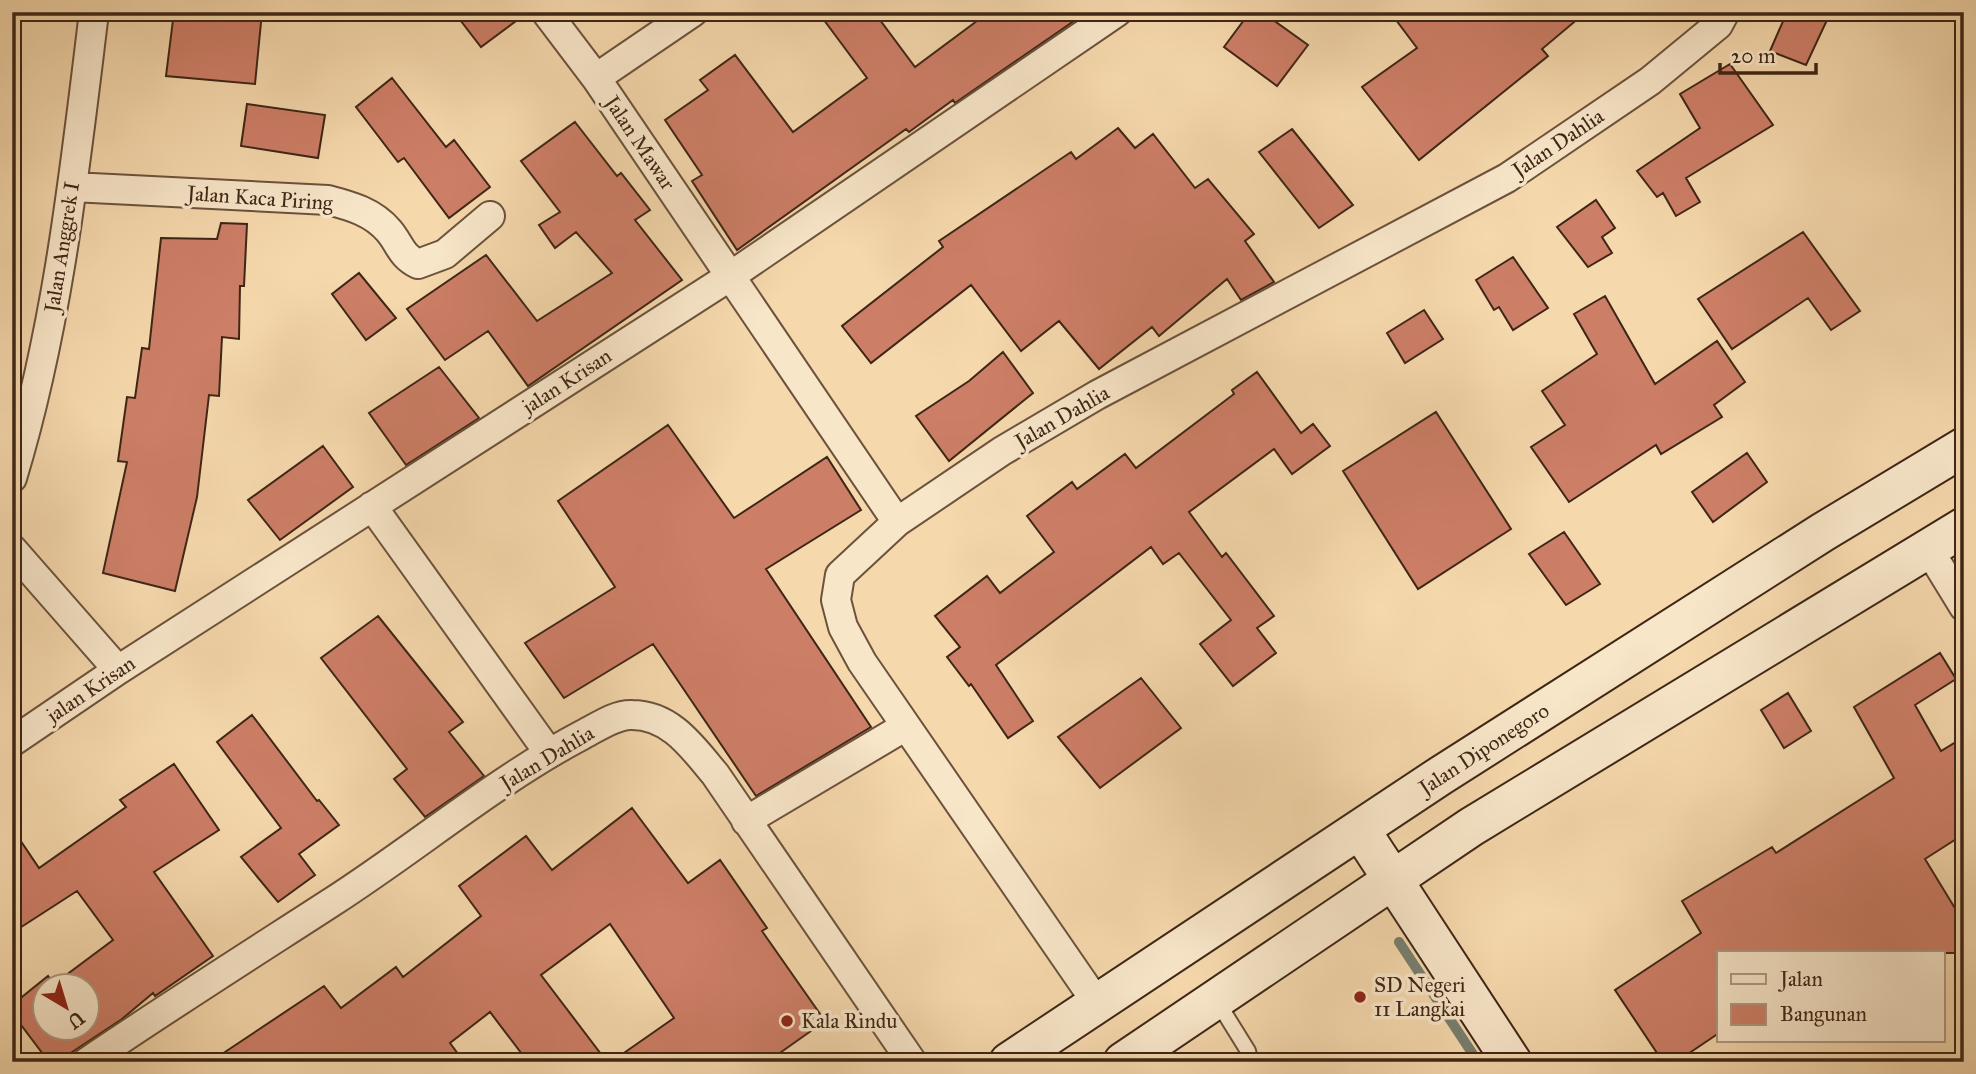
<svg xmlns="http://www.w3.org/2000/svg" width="1976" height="1074" font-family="'IM FELL Great Primer',serif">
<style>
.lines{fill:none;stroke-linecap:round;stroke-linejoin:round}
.stream{stroke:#767f6f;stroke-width:10}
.building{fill:#cd7e67;stroke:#3e2616;stroke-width:2;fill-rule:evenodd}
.service-casing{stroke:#6c523c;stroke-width:18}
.minor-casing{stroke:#6c523c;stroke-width:32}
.secondary-casing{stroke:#3e2616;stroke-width:42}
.service{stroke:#f8e6c9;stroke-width:14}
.minor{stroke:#f8e6c9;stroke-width:28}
.secondary{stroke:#f8e6c9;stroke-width:38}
.poi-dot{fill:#8f2418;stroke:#f8e6c9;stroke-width:2.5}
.labels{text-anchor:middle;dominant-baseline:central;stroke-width:7;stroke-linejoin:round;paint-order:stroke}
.street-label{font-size:21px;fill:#3e2616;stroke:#f8e6c9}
.poi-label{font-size:21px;fill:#3e2616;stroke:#f8e6c9;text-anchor:start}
</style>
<rect width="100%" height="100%" fill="#f5d8ac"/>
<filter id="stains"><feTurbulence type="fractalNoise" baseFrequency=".00286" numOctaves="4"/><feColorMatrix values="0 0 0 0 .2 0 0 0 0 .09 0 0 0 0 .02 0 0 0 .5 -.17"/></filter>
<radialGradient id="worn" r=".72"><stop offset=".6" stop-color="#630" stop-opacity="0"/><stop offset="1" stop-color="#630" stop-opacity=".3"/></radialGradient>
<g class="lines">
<path class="stream" d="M1399,942L1478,1062"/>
</g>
<path class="building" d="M174,12H262L255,84L166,76Z
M454,12H528L481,47Z
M818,12H874L915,67L989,12H1087L955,103L953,100L909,132L906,129L737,250L692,181L702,175L665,120L708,90L700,80L735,55L793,132L867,78Z
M1250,12H1262L1308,45L1277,86L1224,47Z
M1390,12H1586L1542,49L1548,56L1419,160L1362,87L1417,48Z
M1787,12H1806L1827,20L1806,65L1770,51Z
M1730,64L1773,125L1686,178L1700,202L1676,216L1663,193L1657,197L1637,171L1700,128L1680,94Z
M392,78L446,147L454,140L490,187L449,218L404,158L398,162L356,107Z
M247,104L325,115L318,158L241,146Z
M575,122L617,176L621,173L650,210L635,220L682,280L528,386L488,331L445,360L407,309L486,255L537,321L612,273L576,232L555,248L539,225L560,212L521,161Z
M1118,128L1135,148L1153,134L1195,188L1208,179L1254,234L1245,241L1274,282L1241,300L1227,279L1159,336L1152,327L1099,369L1059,321L1021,351L971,285L871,363L842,326L943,247L939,241L1071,152L1076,159Z
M1292,129L1353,205L1319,228L1259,152Z
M1596,200L1615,228L1602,237L1612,253L1588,267L1557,227Z
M221,223L247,224L244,286H240L239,339L222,337L219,396L209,395L197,497L175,591L103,573L127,462L118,461L127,397L135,398L142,348L149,349L161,238L217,239Z
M1803,232L1860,311L1831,330L1808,298L1732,349L1698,299Z
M1513,257L1548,308L1513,330L1499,307L1494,310L1476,280Z
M359,273L396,318L366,340L332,294Z
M1605,296L1655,384L1717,341L1745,382L1714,405L1722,417L1661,454L1656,445L1569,502L1531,447L1565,425L1542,391L1597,354L1574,314Z
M1424,310L1443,339L1405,363L1387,333Z
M1003,352L1033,393L949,461L916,416L969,381Z
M439,367L479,418L406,465L369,413Z
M1257,372L1301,433L1313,424L1330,446L1292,474L1274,449L1189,512L1222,557L1226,553L1274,616L1257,628L1276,653L1233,686L1200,644L1231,620L1179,553L1163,564L1151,547L996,665L1033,721L1008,738L971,684L969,686L947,657L960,647L935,616L987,576L1000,593L1054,552L1027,516L1072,482L1077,489L1125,454L1136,468L1234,394L1232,390Z
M1436,412L1511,529L1418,589L1343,471Z
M668,425L734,518L827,457L861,510L766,569L871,727L756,796L653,644L564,698L525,643L615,587L558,501Z
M323,446L353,487L280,540L248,500Z
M1747,453L1767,482L1713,522L1692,492Z
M1564,532L1600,584L1566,605L1529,554Z
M378,616L463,722L449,732L484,776L425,817L394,779L407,769L321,658Z
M1940,653L1956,679L1915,705L1941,751L1964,737V834L1925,859L1964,923V953H1719V1033L1676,1062H1663L1615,990L1701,933L1682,901L1772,847L1776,853L1894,778L1854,707Z
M1141,678L1181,728L1100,788L1058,737Z
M1788,693L1811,731L1784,748L1761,710Z
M252,715L317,801L319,800L339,825L299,854L315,875L278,902L241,857L281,828L217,742Z
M174,764L219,830L154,872L213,956L155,996L153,993L122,1019L57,1062H49L12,1013V1005L48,976L54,984L113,940L77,891L12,933V828L39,868L126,807L120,800ZM46,986H88V1028H46Z
M632,808L688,883L720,860L767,928L762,931L825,1021L767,1062H611L674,1018L610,924L541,975L607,1062H528L490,1012L450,1043L464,1062H210L324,986L341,1008L396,967L403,977L481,916L459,886L526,836L552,870Z"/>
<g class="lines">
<defs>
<path id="service" d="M1217,1001L1248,1051L1251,1062"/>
<path id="minor" d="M546,12L596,78L897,522
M596,78L693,12
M72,187L328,200C351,206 373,212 389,231C400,244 401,256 418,264L445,254L490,216
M12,478C58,327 75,168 94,12
M372,506L549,753
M12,549L118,670
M1929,550L1964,607
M12,742L118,670L729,277L1117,12
M746,821L906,726
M1097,1003L862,662L843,627L836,600L840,575L897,522L1002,451L1097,395L1507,178L1650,81L1718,25L1725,12
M87,1062C168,1007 250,955 332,902C416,848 495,781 584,734C598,727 616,714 632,715C671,715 693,748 715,774L912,1062"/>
<path id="secondary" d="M1361,831L1512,1062
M1009,1062L1440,776L1823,532L1964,447
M1123,1062L1471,827L1964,527"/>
</defs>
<use href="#service" class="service-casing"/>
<use href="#minor" class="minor-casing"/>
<use href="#secondary" class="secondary-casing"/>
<use href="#service" class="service"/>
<use href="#minor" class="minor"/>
<use href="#secondary" class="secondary"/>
</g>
<g class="poi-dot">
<circle cx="1360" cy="997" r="7"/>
<circle cx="787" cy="1021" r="7"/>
</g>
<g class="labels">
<g class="street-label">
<text transform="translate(640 143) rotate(56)">Jalan Mawar</text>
<text transform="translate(1558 143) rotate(-34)">Jalan Dahlia</text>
<text transform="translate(260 198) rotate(4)">Jalan Kaca Piring</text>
<text transform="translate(62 247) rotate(-81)">Jalan Anggrek I</text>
<text transform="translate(567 381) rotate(-33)">jalan Krisan</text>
<text transform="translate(1062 417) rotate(-30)">Jalan Dahlia</text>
<text transform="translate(91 689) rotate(-34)">jalan Krisan</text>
<text transform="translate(1484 749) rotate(-33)">Jalan Diponegoro</text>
<text transform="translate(547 758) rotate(-31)">Jalan Dahlia</text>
</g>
<g class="poi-label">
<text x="1374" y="985">SD Negeri<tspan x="1374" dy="24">11 Langkai</tspan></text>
<text x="801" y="1021">Kala Rindu</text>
</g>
</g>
<rect width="1976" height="1074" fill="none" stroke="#f5d8ac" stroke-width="42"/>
<rect x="14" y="14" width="1948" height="1046" fill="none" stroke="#3e2616" stroke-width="3.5"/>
<rect x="21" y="21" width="1934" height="1032" fill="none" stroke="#3e2616" stroke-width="2"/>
<rect x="1717" y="951" width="228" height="91" fill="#f8e6c9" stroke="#ae9981" stroke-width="2"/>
<rect x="1731" y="974" width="35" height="10" fill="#f8e6c9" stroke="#ae9981" stroke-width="2"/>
<text x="1780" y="986" font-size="21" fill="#3e2616">Jalan</text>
<rect x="1731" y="1004" width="35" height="21" fill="#cd7e67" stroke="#ae9981" stroke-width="2"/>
<text x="1780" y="1021" font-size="21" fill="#3e2616">Bangunan</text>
<g transform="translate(66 1007) rotate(142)"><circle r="33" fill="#f8e6c9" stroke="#ae9981" stroke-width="2"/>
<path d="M0-5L12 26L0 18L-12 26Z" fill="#8f2418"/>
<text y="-10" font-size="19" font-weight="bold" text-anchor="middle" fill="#3e2616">U</text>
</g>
<path d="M1720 63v10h96v-10" fill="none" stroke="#3e2616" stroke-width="3.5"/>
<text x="1731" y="63" font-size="21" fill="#3e2616" stroke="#f8e6c9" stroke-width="5" paint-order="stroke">20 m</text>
<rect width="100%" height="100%" filter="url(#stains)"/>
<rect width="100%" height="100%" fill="url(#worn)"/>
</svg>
